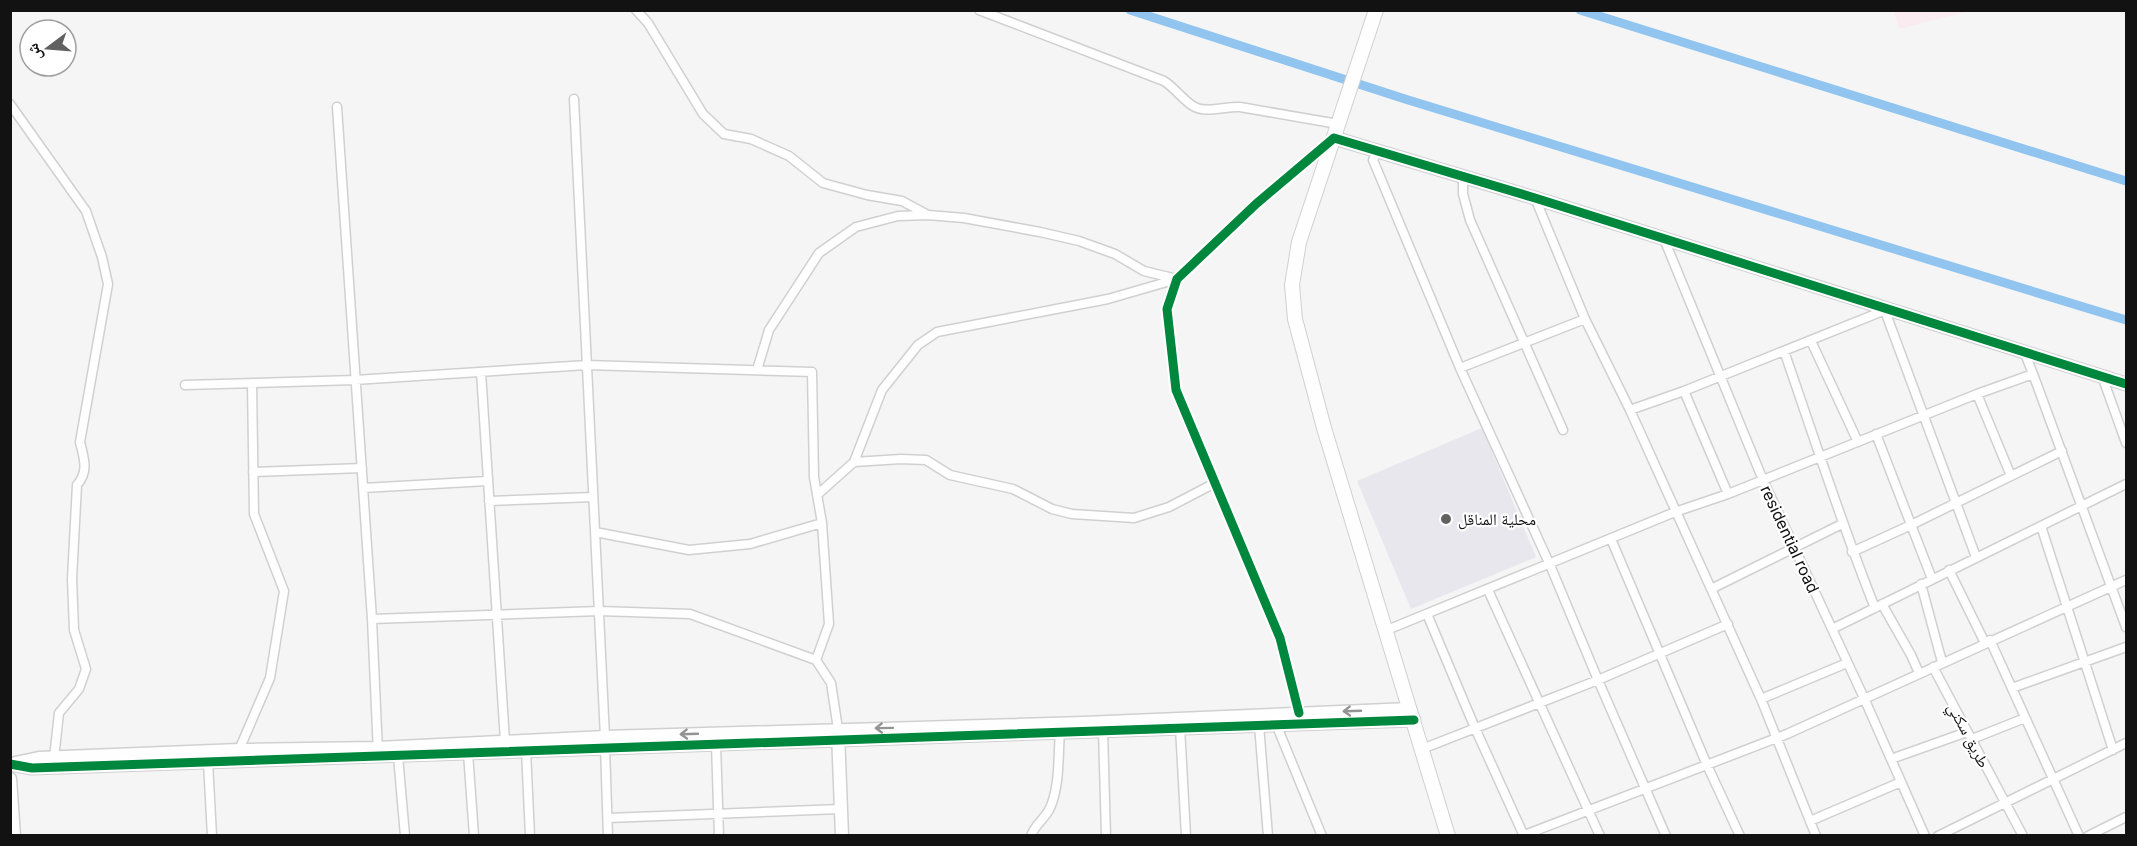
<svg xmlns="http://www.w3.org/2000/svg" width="2137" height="846" font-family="Inter,'Noto Naskh Arabic',sans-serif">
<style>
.built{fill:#e7e7ed}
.industrial{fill:#f9ebef}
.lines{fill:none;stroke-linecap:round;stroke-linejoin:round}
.canal{stroke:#91c5f0;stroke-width:9}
.street-casing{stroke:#d0d0d1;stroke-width:11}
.secondary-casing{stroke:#d0d0d1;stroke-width:15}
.primary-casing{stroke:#d0d0d1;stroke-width:16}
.street{stroke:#fefefe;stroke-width:8}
.secondary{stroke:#fefefe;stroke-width:12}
.primary{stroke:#fefefe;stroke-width:14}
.cycleway-casing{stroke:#fff;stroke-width:13}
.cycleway{stroke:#00873e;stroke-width:9}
.oneway{stroke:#949494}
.poi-dot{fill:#616162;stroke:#fff;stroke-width:2}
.labels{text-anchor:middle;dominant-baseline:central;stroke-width:4.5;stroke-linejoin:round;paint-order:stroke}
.poi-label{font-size:16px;fill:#121213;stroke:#fff;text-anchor:start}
.street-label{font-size:16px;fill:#121213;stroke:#fff}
</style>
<rect width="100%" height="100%" fill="#f5f5f6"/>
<path class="built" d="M1482,428L1536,557L1411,609L1357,481Z"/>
<path class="industrial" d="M1894,10H1969V11L1899,29Z"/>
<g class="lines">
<path class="canal" d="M1130,10L1405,99L2126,320
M1580,10L2126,181"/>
<defs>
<path id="street" d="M636,10L648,23L703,114L724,134L751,139L789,156L823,183L867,195L902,201L928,215
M979,10L1164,81C1175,88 1182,99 1193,106C1206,114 1225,106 1240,107L1338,124
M574,99L605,737
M10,104L86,211L102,257L108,284L80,442C84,459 89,471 77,485L72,579L74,630L86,669L79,689L59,713L54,758
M337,107L372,619L378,753
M1378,150L1373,160L1460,368L1550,565L1598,680L1666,836
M1463,176V194L1470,220L1563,430
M1535,198L1585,319L1630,410L1761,699L1816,836
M1664,239L1763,480L1864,698L1925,836
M1885,311L1976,557
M1811,341L1858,442
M1784,351C1814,437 1841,523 1875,608
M1460,368L1585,319
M757,370L769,330L819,253L856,227L898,216L928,215L964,218L1040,232L1079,241L1115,254L1144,271L1177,279
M481,372L505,741
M2033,374L2126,627
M2102,376L2126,443
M185,385L355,380L587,365L812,372L814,477L822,523L829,624L816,660L831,683L838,729
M1977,394L2011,476
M1630,410L1684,391
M1876,434L1932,579
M854,462L901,459L926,460L950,475L1013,489L1052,509L1072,514L1134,518L1169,507L1215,483
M253,472L362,468
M363,488L487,481
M1728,494L1684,391L1888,309
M817,495L854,462L882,390L918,345L937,332L1108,299L1177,279
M489,501L593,497
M2041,526L2113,750
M595,532L689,550L750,544L822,523
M1611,539L1707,765L1740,836
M1852,552L1911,525L2062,451
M1949,570L1985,643
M1921,584L1942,662
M1711,589L1842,524
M1488,590L1600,836
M1882,604L1911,655L1919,673
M1427,614L1475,728L1524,836
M372,619L599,611L690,614L816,660
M1832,629L2126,484
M1387,630L1675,512L1728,494L1977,394L2033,374L2024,351
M1990,640L2079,836
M1933,667L2023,836
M2012,688L2126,647
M1761,699L1847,663
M1299,713L1280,638L1176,390L1167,309L1177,279L1256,204L1331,140
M1276,724L1322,836
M1259,725L1268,836
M1180,727L1186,836
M1103,730L1106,836
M1972,739L2025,718
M716,744L719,836
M605,747L608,836
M1422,749L1598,680L1728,624
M239,750L270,678L284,591L254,514L252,383
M526,750L530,836
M468,753L474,836
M398,756L405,836
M1891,759L1967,732
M208,762L212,836
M608,818L840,809
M1810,821L1901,782
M1031,836C1035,824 1045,819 1050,808C1060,786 1058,756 1060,732
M1522,836L1787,734L2126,580
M1938,836L2126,743
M2088,836L2126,817"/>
<path id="secondary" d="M1334,138L1535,198L2126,384
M838,733L842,836
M15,763L39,758L239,750L378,748L605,737L1084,723L1410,709
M10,764L32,768L1414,720
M10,779L14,836"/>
<path id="primary" d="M1376,10L1299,242L1292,285L1295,319L1324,428L1448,836"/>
</defs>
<use href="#street" class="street-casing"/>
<use href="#secondary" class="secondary-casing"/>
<use href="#primary" class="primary-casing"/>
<use href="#street" class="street"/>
<use href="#secondary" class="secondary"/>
<use href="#primary" class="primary"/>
<defs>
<path id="cycleway" d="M1299,713L1280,638L1176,390L1167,309L1177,279L1256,204L1334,138L1535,198L2126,384
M10,764L32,768L1414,720"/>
</defs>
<use href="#cycleway" class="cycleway-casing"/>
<use href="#cycleway" class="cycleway"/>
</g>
<defs><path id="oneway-shaft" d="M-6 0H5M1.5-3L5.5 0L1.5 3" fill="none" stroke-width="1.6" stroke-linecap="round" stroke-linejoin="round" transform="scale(1.5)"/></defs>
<g class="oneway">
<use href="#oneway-shaft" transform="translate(1352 711) rotate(178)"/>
<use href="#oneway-shaft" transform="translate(884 728) rotate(179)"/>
<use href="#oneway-shaft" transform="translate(689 734) rotate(178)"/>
</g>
<circle class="poi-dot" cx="1446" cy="519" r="6"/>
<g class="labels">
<g class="poi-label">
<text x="1458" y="519">محلية المناقل</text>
</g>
<g class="street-label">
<text transform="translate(1790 539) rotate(65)">residential road</text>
<text transform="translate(1969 735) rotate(62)">طريق سكني</text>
</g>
</g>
<rect width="2137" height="846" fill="none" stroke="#121213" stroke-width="24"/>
<g transform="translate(48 48) rotate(254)"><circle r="28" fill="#ffffff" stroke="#a0a0a1" stroke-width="1.5"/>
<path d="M0-4.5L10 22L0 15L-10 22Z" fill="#616162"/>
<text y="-9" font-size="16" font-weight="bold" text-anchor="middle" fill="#121213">ش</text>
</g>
</svg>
